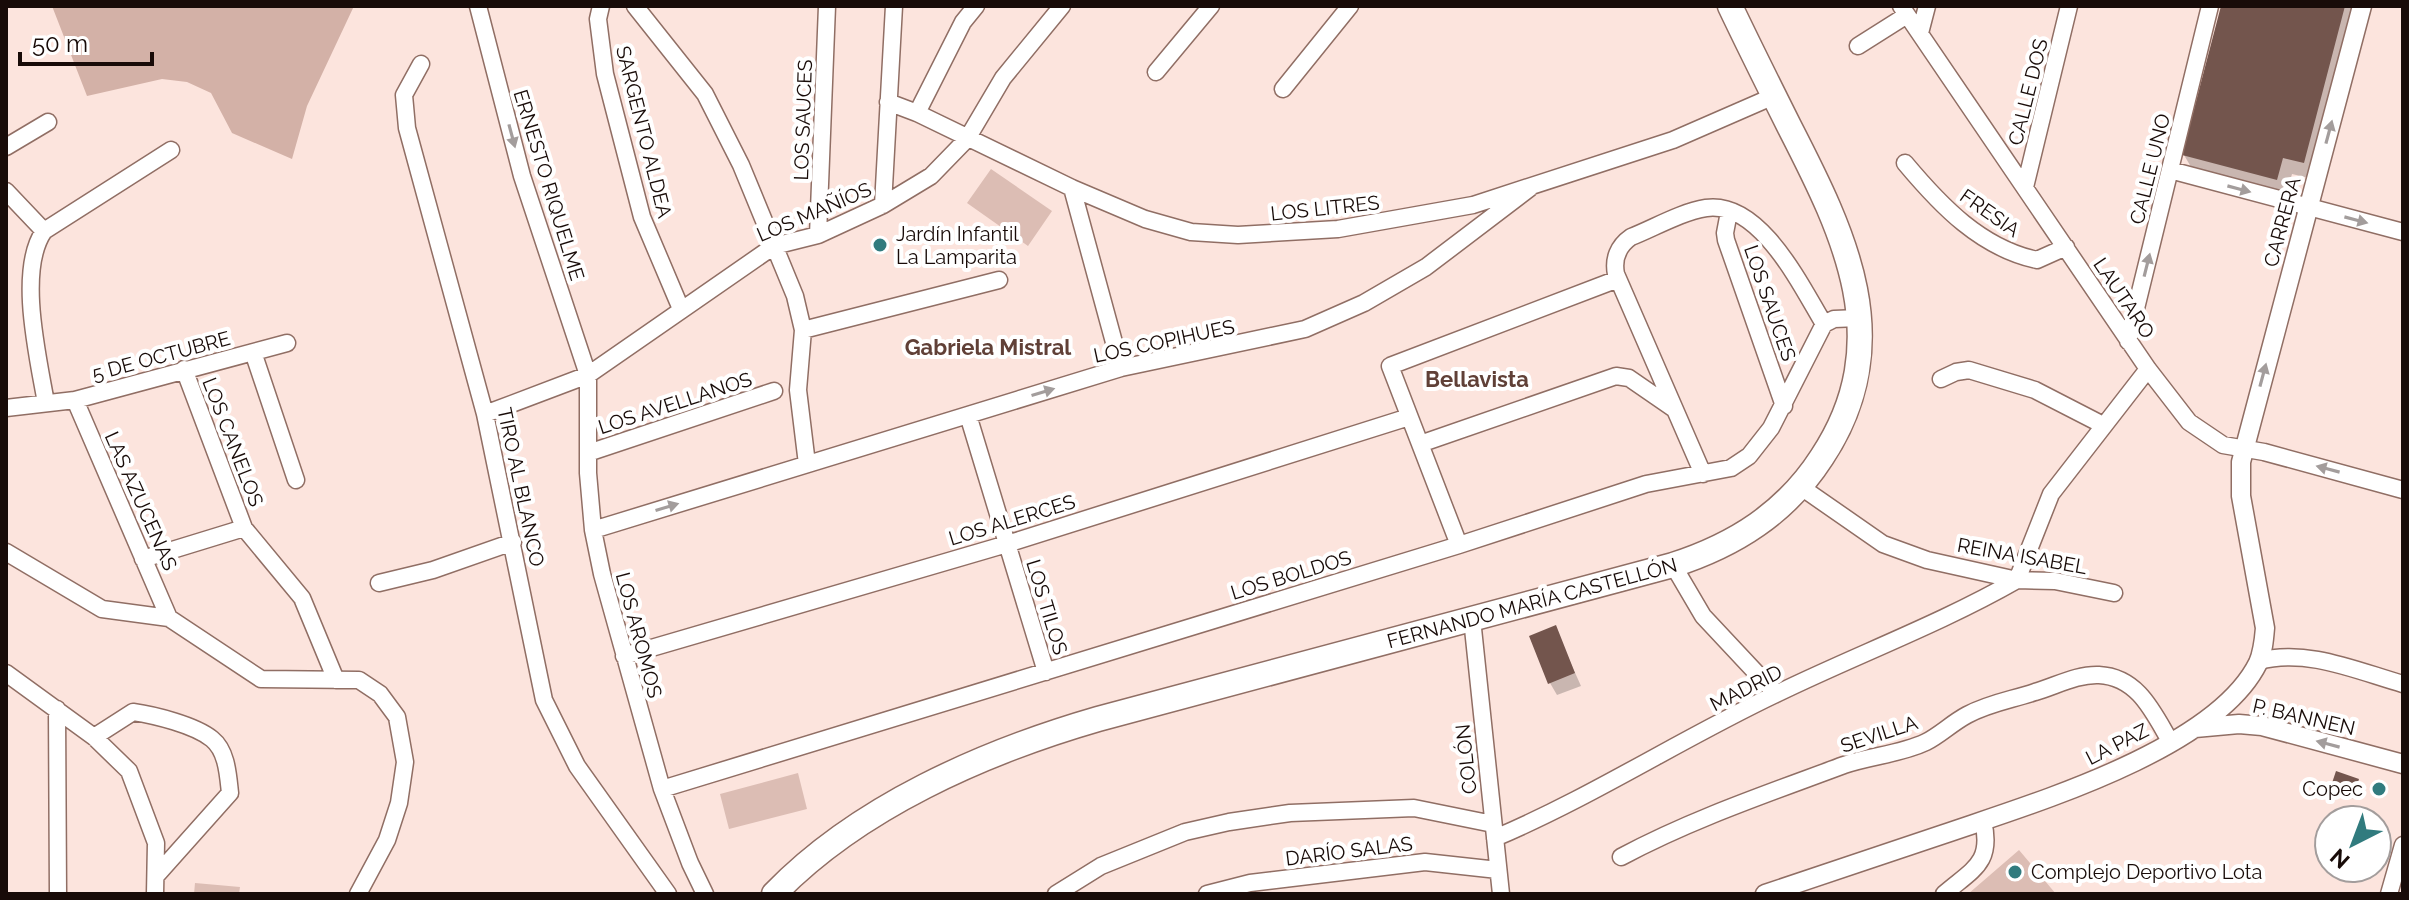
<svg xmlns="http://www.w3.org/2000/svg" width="2409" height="900" font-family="Raleway,sans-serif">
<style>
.green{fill:#dcbdb4}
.forest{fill:#d3b1a7}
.shadow{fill:#0003}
.building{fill:#73554d}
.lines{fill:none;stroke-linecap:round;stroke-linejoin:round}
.minor-casing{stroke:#906e64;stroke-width:19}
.tertiary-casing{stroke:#906e64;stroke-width:21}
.primary-casing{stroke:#906e64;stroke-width:27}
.minor{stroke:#fff;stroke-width:16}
.tertiary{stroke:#fff;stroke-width:18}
.primary{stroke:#fff;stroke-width:24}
.oneway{fill:#a39d9c}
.poi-dot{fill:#317b7e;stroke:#fff;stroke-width:3}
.labels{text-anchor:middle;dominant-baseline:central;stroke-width:8;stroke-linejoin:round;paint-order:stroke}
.street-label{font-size:20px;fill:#180b08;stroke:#fff}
.poi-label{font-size:20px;fill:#180b08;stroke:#fff;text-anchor:start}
.neighbourhood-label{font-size:22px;font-weight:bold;fill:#604037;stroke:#fff}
</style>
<rect width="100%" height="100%" fill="#fce4dd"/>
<path class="green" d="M991,169L1052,211L1028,246L967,203Z
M798,773L807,809L729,829L720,794Z
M2019,850L2056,894H1968Z
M195,883L240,887L239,894H194Z"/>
<path class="forest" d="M52,6H354L307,106L292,159L232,133L211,93L187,82L162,79L87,96Z"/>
<path class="shadow" d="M2223,6H2351L2356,15L2313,179L2292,174L2286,196L2194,172L2184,155Z
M1555,628L1581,686L1557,695L1550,683Z
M2358,780L2360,784L2354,799L2334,792L2332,789Z"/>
<path class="building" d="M2221,6H2345L2304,163L2283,158L2277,180L2182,155Z
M1556,625L1575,673L1548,684L1529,636Z
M2336,771L2359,779L2353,797L2330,789Z"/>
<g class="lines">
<defs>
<path id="minor" d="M478,6L522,176L588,375V473L593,530L602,574L662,789L690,863L705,894
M601,6L598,19L605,74L642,217L681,309
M635,6L705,94L741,165L795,296L803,330L798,390L807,464
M1901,6L2148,369L2189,422L2223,445L2264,452L2403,490
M1920,33L1927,6
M1858,46L1907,15
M421,64L404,95L407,128L485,414L544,700L577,766L668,894
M1156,72L1211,6
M1283,89L1350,6
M888,102L917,113L1072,188L1145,219L1191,232L1238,235L1338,229L1473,205L1673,140L1774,96
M917,113L963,22L976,6
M6,147L48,122
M1905,163C1941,206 1981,248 2037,260L2066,247
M2170,170L2403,232
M2025,187L2069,6
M1072,188L1121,368
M6,191L44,231
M883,205L894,6
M1729,212L1725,233L1726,240L1784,406
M818,235L827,6
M803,330L999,280
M2128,341L2210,6
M253,352L296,480
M184,369L244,528L302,598L336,680
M1941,379L1956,372L1969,370L2035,390L2103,425
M75,400L169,618
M46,403C38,357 17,270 44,231L171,150
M6,408L75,400L287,343
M485,414L588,375L774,246L818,235L883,205L931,176L967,139L1003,78L1062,6
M968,415L1046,672
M1420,444L1616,376L1629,378L1674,409
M588,453L774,391
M1703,474L1616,274C1613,259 1618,246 1631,237C1654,228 1681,212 1706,208C1760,200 1801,286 1824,324
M1801,487L1883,544L1927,560L2017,580L2055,581L2114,593
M593,530L1121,368L1305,329L1364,303L1426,267L1530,188
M1459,545L1390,366L1618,279
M6,552L102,609L169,618L261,679L359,680L380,694L397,717L405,762L399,803L387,840L358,894
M143,559L244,528
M1673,565L1703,616L1776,694
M2017,580L2051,494L2148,369
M379,583L433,570L513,542
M1472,619L1501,894
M624,656L1007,544L1409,417
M2259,661C2307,648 2357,671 2403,684
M6,673L94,737L129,771L156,843L155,894
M57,709L58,894
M94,737L133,712C154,715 195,725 212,739C227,751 228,775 230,793L156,876
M662,789L1459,545L1646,484L1731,468L1749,456L1771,428L1824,324L1834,319L1859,318
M1495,838C1592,797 1681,739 1776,694C1856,655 1940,624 2017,580
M1621,857C1692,819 1769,793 1844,765C1870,756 1901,754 1926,742C1940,735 1952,723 1967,715C1989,703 2011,700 2035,692C2056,686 2077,674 2099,675C2138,677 2153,712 2170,741
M1056,894L1101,866L1185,832L1229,822L1290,813L1414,808L1493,824
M1207,894L1250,883L1425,862L1498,870
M1944,894C1973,869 1993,863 1983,821
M2389,894L2403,845"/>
<path id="tertiary" d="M2195,728L2239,724L2262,726L2403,764
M1765,894C1825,874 1884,854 1944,834C2031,804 2215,750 2258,663C2263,652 2264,640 2265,628L2241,496V462L2362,6"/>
<path id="primary" d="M774,894C858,807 984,752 1098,719L1673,565C1735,545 1786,513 1822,457C1898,342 1845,235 1789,126C1769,86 1749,46 1730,6"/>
</defs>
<use href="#minor" class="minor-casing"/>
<use href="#tertiary" class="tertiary-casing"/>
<use href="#primary" class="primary-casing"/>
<use href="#minor" class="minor"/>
<use href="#tertiary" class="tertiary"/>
<use href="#primary" class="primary"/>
</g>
<defs><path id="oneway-solid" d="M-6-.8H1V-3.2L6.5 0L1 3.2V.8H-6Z" transform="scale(2)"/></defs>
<g class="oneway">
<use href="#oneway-solid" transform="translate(2329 132) rotate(-75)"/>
<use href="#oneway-solid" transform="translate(512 136) rotate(75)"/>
<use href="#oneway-solid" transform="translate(2239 189) rotate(15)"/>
<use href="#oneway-solid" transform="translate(2356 220) rotate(15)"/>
<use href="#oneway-solid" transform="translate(2147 265) rotate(-76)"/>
<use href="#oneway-solid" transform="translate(2263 375) rotate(-75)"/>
<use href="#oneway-solid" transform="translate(1043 392) rotate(-17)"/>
<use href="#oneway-solid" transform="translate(2328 469) rotate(-165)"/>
<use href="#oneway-solid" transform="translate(667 507) rotate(-17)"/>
<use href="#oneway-solid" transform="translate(2328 744) rotate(-165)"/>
</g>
<g class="poi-dot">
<circle cx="880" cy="245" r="8"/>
<circle cx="2379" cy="789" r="8"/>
<circle cx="2015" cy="872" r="8"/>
</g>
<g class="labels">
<g class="street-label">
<text transform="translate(2028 92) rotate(-76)">CALLE DOS</text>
<text transform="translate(803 120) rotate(-88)">LOS SAUCES</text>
<text transform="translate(644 132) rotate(76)">SARGENTO ALDEA</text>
<text transform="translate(2150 169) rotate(-76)">CALLE UNO</text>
<text transform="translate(549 185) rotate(73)">ERNESTO RIQUELME</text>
<text transform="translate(1325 208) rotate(-6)">LOS LITRES</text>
<text transform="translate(814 212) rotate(-23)">LOS MAÑÍOS</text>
<text transform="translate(1990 213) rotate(35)">FRESIA</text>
<text transform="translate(2282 222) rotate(-75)">CARRERA</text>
<text transform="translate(2124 298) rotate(56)">LAUTARO</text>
<text transform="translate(1770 303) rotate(71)">LOS SAUCES</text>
<text transform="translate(1164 341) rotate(-12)">LOS COPIHUES</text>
<text transform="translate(161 356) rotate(-15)">5 DE OCTUBRE</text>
<text transform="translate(675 403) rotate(-18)">LOS AVELLANOS</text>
<text transform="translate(233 442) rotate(69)">LOS CANELOS</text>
<text transform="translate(521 487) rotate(78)">TIRO AL BLANCO</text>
<text transform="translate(141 501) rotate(66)">LAS AZUCENAS</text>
<text transform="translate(1012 520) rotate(-17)">LOS ALERCES</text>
<text transform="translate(2022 556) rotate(10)">REINA ISABEL</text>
<text transform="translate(1291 575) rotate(-17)">LOS BOLDOS</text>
<text transform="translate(1532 603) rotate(-15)">FERNANDO MARÍA CASTELLÓN</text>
<text transform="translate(1047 607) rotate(73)">LOS TILOS</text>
<text transform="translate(639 635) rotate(75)">LOS AROMOS</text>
<text transform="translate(1746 688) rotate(-27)">MADRID</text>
<text transform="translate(2304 717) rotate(13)">P. BANNEN</text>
<text transform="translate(1879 734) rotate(-18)">SEVILLA</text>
<text transform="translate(2117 744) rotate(-27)">LA PAZ</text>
<text transform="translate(1466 759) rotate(-96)">COLÓN</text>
<text transform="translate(1349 851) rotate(-7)">DARÍO SALAS</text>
</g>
<g class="poi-label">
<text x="896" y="234">Jardín Infantil<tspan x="896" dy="23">La Lamparita</tspan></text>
<text x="2363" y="789" text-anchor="end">Copec</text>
<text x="2031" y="872">Complejo Deportivo Lota</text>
</g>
<g class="neighbourhood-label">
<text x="988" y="347">Gabriela Mistral</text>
<text x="1477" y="379">Bellavista</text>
</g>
</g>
<rect width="2409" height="900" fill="none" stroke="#180b08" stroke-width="16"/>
<g transform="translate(2353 844) rotate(222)"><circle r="38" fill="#ffffff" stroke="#a39d9c" stroke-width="2"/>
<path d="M0-6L14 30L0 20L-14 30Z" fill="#317b7e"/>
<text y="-12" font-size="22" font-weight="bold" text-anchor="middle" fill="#180b08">N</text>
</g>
<path d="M20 52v12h132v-12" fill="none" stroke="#180b08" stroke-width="4"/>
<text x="32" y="52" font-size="24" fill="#180b08" stroke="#ffffff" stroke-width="6" paint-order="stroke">50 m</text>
</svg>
